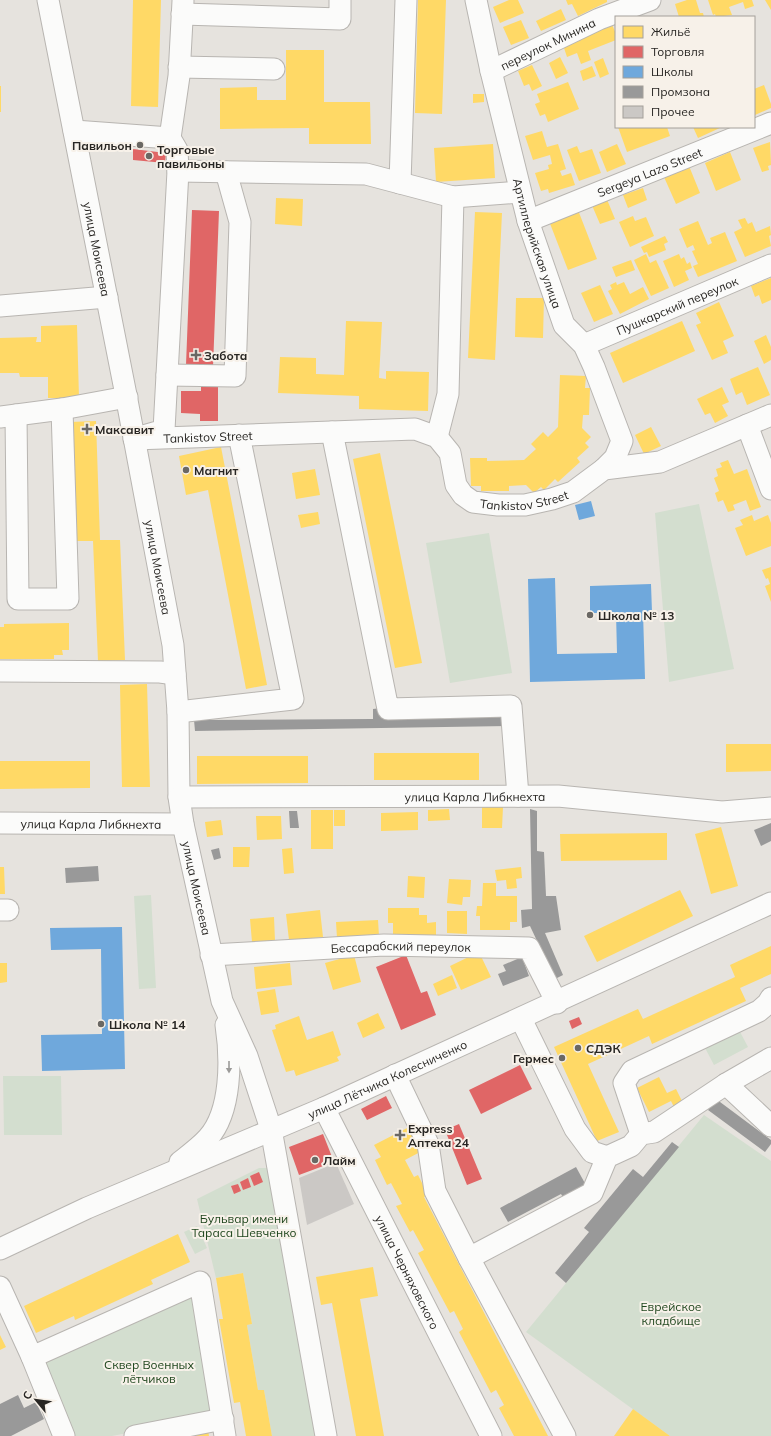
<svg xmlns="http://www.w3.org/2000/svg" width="771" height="1436" font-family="Mulish,sans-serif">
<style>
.green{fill:#d3decf}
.homes{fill:#ffd966}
.shops{fill:#e06666}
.schools{fill:#6fa8dc}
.industry{fill:#999}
.building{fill:#cbc8c5}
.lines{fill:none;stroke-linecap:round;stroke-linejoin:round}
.minor-casing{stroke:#b8b5b1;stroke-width:23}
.minor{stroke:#fbfbfa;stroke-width:21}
.oneway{fill:#9c9b99}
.poi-dot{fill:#6a6864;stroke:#f7f1e9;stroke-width:1.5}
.labels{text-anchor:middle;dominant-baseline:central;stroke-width:4;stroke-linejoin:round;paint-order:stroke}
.street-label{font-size:12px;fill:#282623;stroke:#f7f1e9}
.poi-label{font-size:12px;font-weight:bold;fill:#282623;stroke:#f7f1e9;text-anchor:start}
.park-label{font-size:12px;fill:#1f461d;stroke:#f7f1e9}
</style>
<rect width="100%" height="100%" fill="#e6e3de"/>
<path class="green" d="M699,504L734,669L669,682L655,513Z
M489,533L512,673L450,683L426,543Z
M151,895L156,988L139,989L134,896Z
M738,1028L748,1047L714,1065L704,1046Z
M3,1076H61L62,1135H4Z
M704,1115L771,1161V1436H670L526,1332Z
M259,1168H269L319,1436H272L264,1390H258L247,1325L252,1324L243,1273L216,1278L197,1199Z
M197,1226L207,1248L195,1254L184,1232Z
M195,1288L218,1415L112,1436H75L40,1359Z"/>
<path class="homes" d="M133,0H161L158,107L131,106Z
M418,0H446L442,114L415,113Z
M509,0H518L524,13L500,23L493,7Z
M566,0H607V2L578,16L572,4L568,5Z
M687,0H696L700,13H703L704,17H679L675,4Z
M708,0H752L754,6L745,9L743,2L729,7L732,15L716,17L715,14L713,15Z
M765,0H771V10Z
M561,9L566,20L541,31L536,21Z
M521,20L529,38L511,45L503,27Z
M611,22L616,34V40L588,51L591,60L581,64L577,53L567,57L562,42Z
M286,50H324V102H370L371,144H309V128L220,129V88L257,87V100H286Z
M560,57L568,73L556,79L549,63Z
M603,58L609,74L600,78L594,62Z
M532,65L542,86L532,91L529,84L524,86L518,71Z
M592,66L596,76L583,81L580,71Z
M568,82L579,109L548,122L545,114L540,116L535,104L540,102L537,94Z
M764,85L771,104V108L755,115L754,89Z
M0,86H1V112H0Z
M473,94H484V102L473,103Z
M618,127H667L670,136L627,152Z
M693,127H722L698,138Z
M542,131L547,147L558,144L566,169L560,171L562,176L571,173L575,185L549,193L548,189L541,191L535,173L549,169L548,165L552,164L550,155L533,160L525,136Z
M770,142L771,165L768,166L769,170L762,172L753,148Z
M493,144L495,178L436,182L434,148Z
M617,144L626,164L607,172L599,152Z
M577,146L580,153L592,149L601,173L579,181L567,150Z
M730,152L741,180L716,191L705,163Z
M689,166L700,193L676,204L664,177Z
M643,188L647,200L628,208L623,195Z
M606,197L615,219L600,224L591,203Z
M276,198L303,199L302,226L275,224Z
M578,210L597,259L568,270L549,221Z
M475,212L502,213L495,360L468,358Z
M633,216L635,221L646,217L654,236L630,247L619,222Z
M745,218L748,224L752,222L756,232L770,226L771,235L769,236L771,246L745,257L734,232L742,228L738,220Z
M698,221L708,245L712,243L710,238L725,232L737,261L698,277L693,266L698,264L692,251L695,250L693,245L687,248L679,229Z
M665,236L668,242L664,244L666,250L649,257L647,252L644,253L641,247Z
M646,254L650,263L656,260L669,288L651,296L634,260Z
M679,254L681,259L684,257L687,264L690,262L692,268L685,271L689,280L674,287L663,261Z
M631,260L635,270L616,277L612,267Z
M771,278V300L762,304L759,295L755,297L751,286Z
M616,282L617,285L624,282L630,294L643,287L649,299L620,314L608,291L612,289L610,285Z
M600,285L613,314L594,322L581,293Z
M516,298H544L543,338L515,337Z
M719,302L734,336L723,341L728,353L712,360L696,325L701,323L696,313Z
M346,321L382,322L379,378L386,379V371L429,372L428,411L359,409V396L278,393L280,357L316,358V374L344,375Z
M682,321L695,351L623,383L610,353Z
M77,325L79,398H48V377H20L19,373H0V338L37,337L36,342H41V326Z
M766,335L771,347V360L764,364L754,341Z
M758,367L770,395L747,405L742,392L736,395L730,379Z
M560,375L586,376L585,388H590L589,415H583L582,428L591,437L585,443L589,447L577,458L580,462L558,482L555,479L544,490L541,487L534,493L526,485L509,486V491H481V486H471L470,458H487V461L524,460L536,449L531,444L543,432L548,437L558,427Z
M722,387L729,402L722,405L728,416L715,423L710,413L705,415L697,399Z
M96,421L100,540H120L125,660L98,661L93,541H75L70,422Z
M651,427L661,446L644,454L635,435Z
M221,447L267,685L246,689L208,490L186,495L179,456Z
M380,453L422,663L395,668L353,459Z
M728,460L734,474L747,469L761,507L750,511L746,500L733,505L735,510L728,512L723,500L718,502L715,493L719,491L714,478L718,476L716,469L722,467L720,463Z
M315,469L320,495L296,499L292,473Z
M318,512L320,524L301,528L298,515Z
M752,515L754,521L768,515L771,523V546L746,556L735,528L743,525L740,520Z
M771,567V602L765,586L770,584L768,578L766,579L762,570Z
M69,623V650H62L63,655H54V659H0V627H4V624Z
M147,684L150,787H122L120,685Z
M726,744H771V771L726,772Z
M374,753H479V780H374Z
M197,756H308V783L197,784Z
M0,761H90V788L0,789Z
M482,807H503L502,828H482Z
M449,809L450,820L428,821V810Z
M311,810H333V849H311Z
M334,810H345V826H334Z
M418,812V830L381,831V813Z
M256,816H281L282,839L257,840Z
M221,820L223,835L207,837L205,822Z
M721,827L738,886L711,894L695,834Z
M667,833V860L561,861L560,834Z
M233,847H250L249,867H233Z
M292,848L294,873L284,874L282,849Z
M0,867H4L5,894H0Z
M521,867L522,878L516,879L517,888L507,889L506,880L497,881L495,870Z
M408,876L425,877L424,898L407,897Z
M449,879L471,880L470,897H463L462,905L447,903Z
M483,883H496V896H517V922H510V930H480V916H476L477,906H482Z
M680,890L693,916L597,962L584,936Z
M388,908H419V915H427V923L436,922V937H393V923H388Z
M320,910L323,937L289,940L286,914Z
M447,911H467V934L447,933Z
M274,917L275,941L252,942L250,919Z
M378,920L379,936L337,938L336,922Z
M771,946V974L740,988L746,1001L652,1044L649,1036L588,1064L619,1132L597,1141L554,1047L638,1009L643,1019L735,977L730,965Z
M479,952L491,977L461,990L450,966Z
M354,955L361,982L333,990L325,963Z
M0,963H7V982L0,983Z
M290,963L292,985L256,989L254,967Z
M452,975L457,988L438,996L433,984Z
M275,989L279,1012L261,1015L257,992Z
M378,1013L385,1028L363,1038L357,1023Z
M299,1016L307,1040L333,1031L341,1055L337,1057L339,1061L296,1076L294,1070L286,1072L272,1030L276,1029L275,1025Z
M659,1077L667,1093L676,1089L685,1107L676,1111L671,1101L649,1112L637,1088Z
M409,1127L422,1151L405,1160L414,1177L418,1175L428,1195L424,1197L548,1436H514L499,1408L504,1405L496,1390L491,1393L459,1332L463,1329L454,1311L450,1313L418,1253L424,1250L413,1230L410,1232L396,1206L402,1204L391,1183L387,1185L375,1160L381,1157L374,1145Z
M178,1234L190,1262L151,1280L153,1284L75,1320L74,1316L36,1333L24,1306Z
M373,1267L378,1296L360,1299L384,1436H356L332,1303L321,1305L316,1277Z
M243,1273L252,1324L247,1325L258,1390H264L272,1436H246L240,1402L234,1403L219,1319H223L216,1278Z
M0,1335L6,1347L0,1350Z
M633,1409L670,1436H614Z
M208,1430L209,1436H181Z"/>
<path class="shops" d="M133,149L166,153L165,163L133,160Z
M192,210L219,211L213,367L186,365Z
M201,382H218V421H200V414L181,413V391H201Z
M406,955L421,993L427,991L436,1015L401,1030L376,967Z
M579,1017L582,1024L572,1029L569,1021Z
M520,1065L532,1089L481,1114L469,1090Z
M386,1096L392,1108L367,1120L361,1109Z
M459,1124L482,1179L467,1185L445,1130Z
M323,1134L334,1162L299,1175L289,1147Z
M259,1172L263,1182L254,1186L250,1176Z
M248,1178L251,1187L243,1190L240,1182Z
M238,1184L241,1191L234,1194L231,1186Z"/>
<path class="schools" d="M591,501L595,516L579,520L575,505Z
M555,578L557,654L617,653L616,613H590V586L651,584L652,612H643L645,679L530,682L528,579Z
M122,927L125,1069L42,1071L41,1035L102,1034L101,949L51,950L50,928Z"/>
<path class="industry" d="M381,708V718L507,717L508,726L195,731L194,720L373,719V709Z
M530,809L537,811V851L544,852L546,896H556L561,930L545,933L563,975L555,979L530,926L522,928L521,910L532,909Z
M289,811H297L299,828H290Z
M771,823V841L761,846L754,830Z
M219,848L221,858L214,860L211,850Z
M98,866L99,881L66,883L65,868Z
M522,957L529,976L503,986L498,974L506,971L503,965Z
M716,1099L771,1140V1144L765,1152L708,1110Z
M672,1142L679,1147L566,1283L555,1273L589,1232L584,1228L633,1169L643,1177Z
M576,1167L587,1187L564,1199L561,1194L508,1222L500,1208Z
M18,1395L24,1408L36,1402L44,1419L11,1436H0V1404Z"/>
<path class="building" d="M336,1163L354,1204L307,1225L299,1178Z"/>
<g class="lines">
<defs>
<g id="minor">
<path id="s1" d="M48,0L126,395L173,645L178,712L179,797L183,824L222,1001L247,1056L271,1129L326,1436"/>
<path id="s2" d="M476,0L491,71L528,221L564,325L584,345L594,367L622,441L615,458L604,469"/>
<path d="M182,14L340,19V0"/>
<path d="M179,67L274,69"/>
<path id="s3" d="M491,71L599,19L650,0"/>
<path d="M74,131L170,138L177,150L178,171L164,430L143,436"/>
<path d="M170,138L179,76L183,1"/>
<path d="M178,171L366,174L453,197L520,192"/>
<path d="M400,183L406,0"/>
<path id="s4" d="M528,221L771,123"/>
<path d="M0,306L107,297"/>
<path id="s5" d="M584,345L771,265"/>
<path d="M167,375L235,376L240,222L226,172"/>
<path d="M16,415L18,599H68L62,409"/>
<path d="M0,417L62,409L127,397"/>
<path d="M747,425L771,489"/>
<path d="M332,432L388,709L511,706L518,796"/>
<path d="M437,437L448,394L453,197"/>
<path id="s6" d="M134,439L415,429L437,437L450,453L456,485L463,495L473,502L498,505H525L552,499L573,492L604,469L660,462L771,415"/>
<path d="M0,671L160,672L175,674"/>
<path d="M178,712L293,699L239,435"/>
<path id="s7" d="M179,797L558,796L722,812L771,808"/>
<path id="s8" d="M0,823L183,824"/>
<path d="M0,910H8"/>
<path id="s9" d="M211,955L384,945L529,948L557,1003"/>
<path d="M521,1019L575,1129L592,1152L607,1157"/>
<path d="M395,1075L428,1144L435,1191L469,1258L592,1193L607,1157L631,1146L641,1134L654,1132L726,1084L771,1058"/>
<path d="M726,1084L771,1126"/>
<path id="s10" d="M324,1108L491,1436"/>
<path d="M641,1134L624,1083L632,1071L759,1011L768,1003L771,998"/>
<path d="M180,1162C189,1155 200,1147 208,1138C232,1111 231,1058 226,1025"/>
<path id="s11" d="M0,1249L87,1208L324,1108L771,903"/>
<path d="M469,1258L565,1436"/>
<path d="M0,1287L32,1357L200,1282L225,1436"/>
<path d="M32,1357L64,1436"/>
<path d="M135,1436L223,1419"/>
</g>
</defs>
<use href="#minor" class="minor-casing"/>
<use href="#minor" class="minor"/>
</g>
<defs><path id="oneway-solid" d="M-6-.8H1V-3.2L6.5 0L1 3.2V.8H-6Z"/></defs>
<use class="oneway" href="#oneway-solid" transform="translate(229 1067) rotate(90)"/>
<g class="poi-dot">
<circle cx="140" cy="145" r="4"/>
<circle cx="149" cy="156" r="4"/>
<path d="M194 349h4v4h4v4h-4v4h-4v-4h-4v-4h4z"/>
<path d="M85 423h4v4h4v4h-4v4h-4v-4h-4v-4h4z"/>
<circle cx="186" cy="470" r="4"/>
<circle cx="590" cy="615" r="4"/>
<circle cx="101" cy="1024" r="4"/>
<circle cx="578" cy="1048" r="4"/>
<circle cx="562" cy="1058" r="4"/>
<path d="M398 1129h4v4h4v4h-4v4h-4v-4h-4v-4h4z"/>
<circle cx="315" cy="1160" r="4"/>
</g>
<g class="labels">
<g class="street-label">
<text stroke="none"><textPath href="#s3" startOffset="63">переулок Минина</textPath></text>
<text stroke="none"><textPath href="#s4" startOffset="131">Sergeya Lazo Street</textPath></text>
<text stroke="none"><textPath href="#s2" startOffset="251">Артиллерийская улица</textPath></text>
<text stroke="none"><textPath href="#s1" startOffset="254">улица Моисеева</textPath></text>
<text stroke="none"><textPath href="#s5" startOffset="101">Пушкарский переулок</textPath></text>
<text stroke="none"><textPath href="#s6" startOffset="74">Tankistov Street</textPath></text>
<text stroke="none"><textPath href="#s6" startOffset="434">Tankistov Street</textPath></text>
<text stroke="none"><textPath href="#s1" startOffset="578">улица Моисеева</textPath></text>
<text stroke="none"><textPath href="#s7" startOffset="296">улица Карла Либкнехта</textPath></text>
<text stroke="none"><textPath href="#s8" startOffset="91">улица Карла Либкнехта</textPath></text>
<text stroke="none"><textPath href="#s1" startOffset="902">улица Моисеева</textPath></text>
<text stroke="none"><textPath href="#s9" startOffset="190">Бессарабский переулок</textPath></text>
<text stroke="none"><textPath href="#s11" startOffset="423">улица Лётчика Колесниченко</textPath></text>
<text stroke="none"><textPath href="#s10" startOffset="184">улица Черняховского</textPath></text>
</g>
<g class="poi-label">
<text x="132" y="145" text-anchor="end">Павильон</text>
<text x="157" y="149">Торговые<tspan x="157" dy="14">павильоны</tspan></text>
<text x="204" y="355">Забота</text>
<text x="95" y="429">Максавит</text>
<text x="194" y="470">Магнит</text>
<text x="598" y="615">Школа № 13</text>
<text x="109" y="1024">Школа № 14</text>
<text x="586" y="1048">СДЭК</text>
<text x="554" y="1058" text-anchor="end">Гермес</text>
<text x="408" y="1128">Express<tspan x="408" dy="14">Аптека 24</tspan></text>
<text x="323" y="1160">Лайм</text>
</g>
<g class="park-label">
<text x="244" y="1218">Бульвар имени<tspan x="244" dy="14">Тараса Шевченко</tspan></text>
<text x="671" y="1306">Еврейское<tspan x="671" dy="14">кладбище</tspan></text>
<text x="149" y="1364">Сквер Военных<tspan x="149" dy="14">лётчиков</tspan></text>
</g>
</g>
<rect x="615" y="16" width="140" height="112" fill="#f7f1e9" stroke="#a4a09a"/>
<rect x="623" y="26" width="20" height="12" fill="#ffd966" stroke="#a4a09a"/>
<text x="651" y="36" font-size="12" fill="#282623">Жильё</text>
<rect x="623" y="46" width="20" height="12" fill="#e06666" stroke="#a4a09a"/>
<text x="651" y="56" font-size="12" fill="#282623">Торговля</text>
<rect x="623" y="66" width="20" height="12" fill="#6fa8dc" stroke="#a4a09a"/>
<text x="651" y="76" font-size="12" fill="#282623">Школы</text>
<rect x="623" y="86" width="20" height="12" fill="#999999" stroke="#a4a09a"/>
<text x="651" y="96" font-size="12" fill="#282623">Промзона</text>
<rect x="623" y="106" width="20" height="12" fill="#cbc8c5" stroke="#a4a09a"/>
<text x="651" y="116" font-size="12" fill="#282623">Прочее</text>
<g transform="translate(36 1400) rotate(299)" stroke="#f7f1e9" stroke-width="3" paint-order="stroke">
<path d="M0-3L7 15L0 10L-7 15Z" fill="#282623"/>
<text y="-6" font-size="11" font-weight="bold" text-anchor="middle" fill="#282623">С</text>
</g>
</svg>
